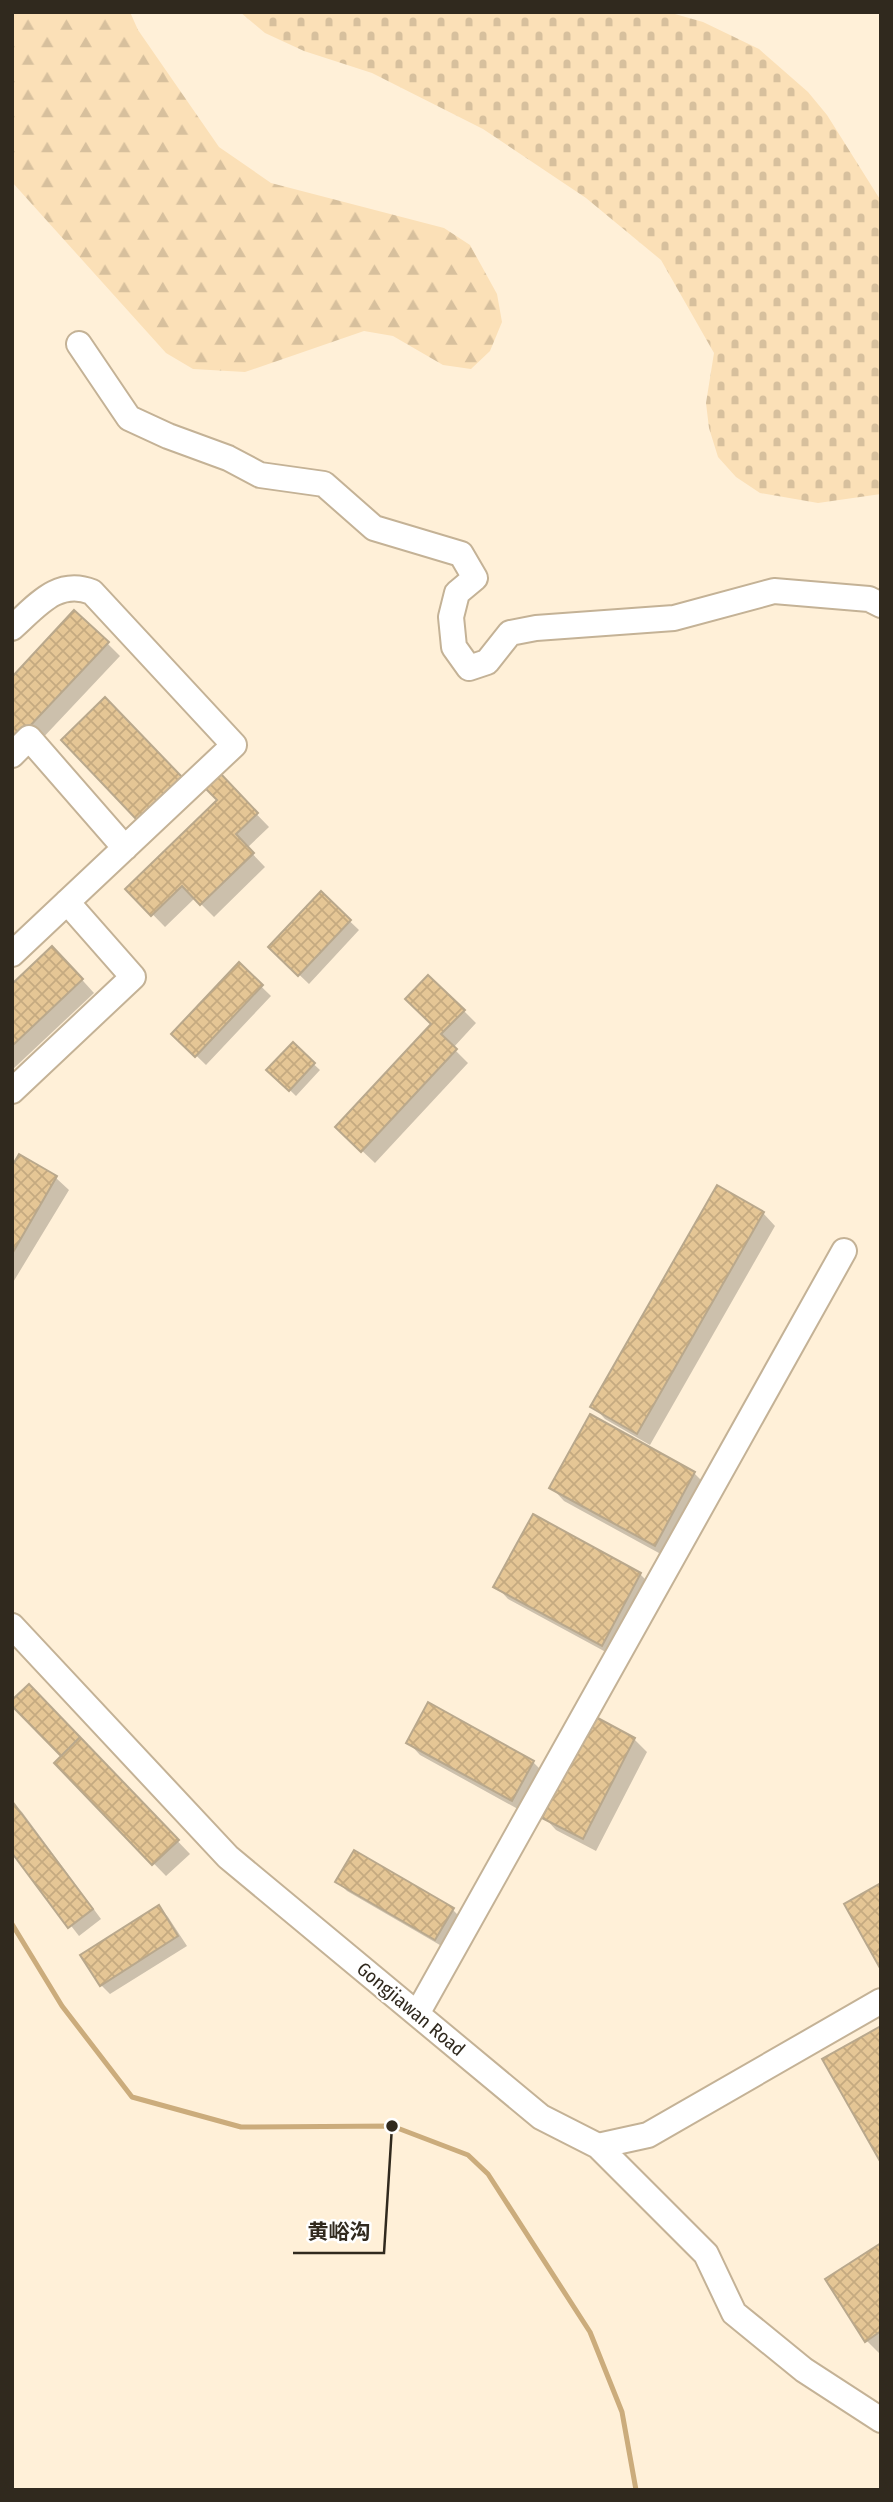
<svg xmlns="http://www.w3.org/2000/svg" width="893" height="2502" font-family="'Fira Sans Condensed','Noto Sans SC',sans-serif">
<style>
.forest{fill:url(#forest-firs)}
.cemetery{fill:url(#cemetery-stones)}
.shadow{fill:#0003}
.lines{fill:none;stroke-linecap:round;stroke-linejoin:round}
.stream{stroke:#cbac7c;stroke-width:5}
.building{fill:url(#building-cross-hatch);stroke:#b9a88c;stroke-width:2}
.minor-casing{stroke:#c4b296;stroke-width:28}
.minor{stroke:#fff;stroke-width:24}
.labels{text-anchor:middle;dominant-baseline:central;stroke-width:5;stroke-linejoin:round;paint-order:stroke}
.street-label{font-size:19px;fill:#30291e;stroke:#fff}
.leader{fill:none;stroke:#30291e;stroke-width:2.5}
.callout-dot{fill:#30291e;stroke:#fff;stroke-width:2.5}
.callout-label{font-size:21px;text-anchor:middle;font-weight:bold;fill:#30291e;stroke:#fff;stroke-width:5;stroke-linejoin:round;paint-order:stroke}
</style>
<defs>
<pattern id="forest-firs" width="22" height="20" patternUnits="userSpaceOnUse" patternTransform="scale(1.75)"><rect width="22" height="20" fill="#fbe0b7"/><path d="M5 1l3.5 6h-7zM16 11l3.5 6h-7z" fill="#d7c09d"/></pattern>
<pattern id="cemetery-stones" width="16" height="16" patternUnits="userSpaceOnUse" patternTransform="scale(1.75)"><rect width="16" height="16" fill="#fbe0b7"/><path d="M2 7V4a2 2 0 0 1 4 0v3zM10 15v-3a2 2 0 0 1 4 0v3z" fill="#d7c09d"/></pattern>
<pattern id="building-cross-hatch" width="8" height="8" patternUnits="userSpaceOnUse" patternTransform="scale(1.75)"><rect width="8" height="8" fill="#e5c695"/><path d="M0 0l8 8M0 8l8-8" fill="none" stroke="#c5aa80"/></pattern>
</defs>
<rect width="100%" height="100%" fill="#fff0d8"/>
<path class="forest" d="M12,12H130L138,30L219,147L271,183L444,228L470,245L497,294L502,322L490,351L471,369L443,365L393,336L364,331L245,372L193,369L166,353L12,182Z"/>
<path class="cemetery" d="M240,12H668L703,22L759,49L808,92L827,115L881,201V494L818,503L760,493L736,477L718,457L709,428L706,403L714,353L661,260L586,198L483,129L372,73L304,51L265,33Z"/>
<path class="shadow" d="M107,643L120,656L22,760L12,679Z
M220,776L269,827L247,848L265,867L214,917L195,898L165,927L128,889L219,800Z
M321,894L359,930L309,984L270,947Z
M65,961L94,993L12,1070V986Z
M239,965L271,996L206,1065L174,1034Z
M464,1011L476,1023L453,1048L468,1063L375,1163L337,1127L433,1025Z
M293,1045L320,1070L296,1096L269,1070Z
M20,1156L56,1178L69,1190L12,1284V1169Z
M763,1213L775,1226L650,1445L605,1419L593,1406Z
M590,1416L694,1473L707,1486L668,1558L564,1501L552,1488Z
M640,1574L653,1587L615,1657L508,1599L496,1586Z
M29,1686L190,1854L166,1876L56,1763L63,1756Z
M634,1739L647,1752L596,1851L556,1830L544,1817Z
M408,1742L533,1762L546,1775L525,1813L420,1755Z
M12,1803L22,1812L101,1919L79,1936L12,1850Z
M338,1882L453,1910L462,1919L445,1948L347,1891Z
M159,1907L168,1917L187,1946L110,1994L101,1985Z
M881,2245V2352L879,2353L866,2340Z"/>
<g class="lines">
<path class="stream" d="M12,1924L62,2006L132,2097L241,2127L392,2126L468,2155L488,2174L590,2332L622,2412L636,2490"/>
</g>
<path class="building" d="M74,610L109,642L12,745V677Z
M105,697L183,778L138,821L61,740Z
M220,773L258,813L236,834L254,853L200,905L182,886L151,916L125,889L217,800L205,788Z
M321,891L351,920L298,976L268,947Z
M52,946L83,979L12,1046V984Z
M239,962L263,985L195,1057L171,1034Z
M428,975L465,1010L441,1034L457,1049L361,1152L335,1127L431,1024L405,999Z
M293,1042L315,1063L289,1091L266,1070Z
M19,1154L57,1176L12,1254V1166Z
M717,1185L764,1212L637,1434L590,1407Z
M590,1414L695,1472L655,1546L549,1488Z
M533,1514L641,1573L602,1646L493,1587Z
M29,1684L80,1737L61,1756L12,1706V1700Z
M428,1702L534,1761L512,1801L406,1743Z
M594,1716L635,1738L583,1839L542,1818Z
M80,1737L179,1840L152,1865L54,1763Z
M12,1801L93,1909L68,1928L12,1853Z
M354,1850L454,1908L435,1940L335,1882Z
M881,1883V1970L844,1904Z
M159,1905L178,1936L100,1986L80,1955Z
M881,2026V2163L822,2059Z
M881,2243V2331L865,2342L825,2279Z"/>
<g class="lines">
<defs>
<path id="minor" d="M79,344L129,418L168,436L228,458L260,475L324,484L374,528L461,554L475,578L457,593L451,617L454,647L469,668L487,662L510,633L536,628L674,618L774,591L869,599L881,605
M12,628C36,607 57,578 92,592L234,745L12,954
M12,755L29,738L125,848
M12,1091L133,977L67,902
M12,1626L228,1857L541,2117L598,2146L648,2135L881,2001
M417,2014L844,1251
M598,2146L706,2254L734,2313L804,2370L881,2420"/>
</defs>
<use href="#minor" class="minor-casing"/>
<use href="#minor" class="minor"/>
</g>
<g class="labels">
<g class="street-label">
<text transform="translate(411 2009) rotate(40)">Gongjiawan Road</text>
</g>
</g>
<path class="leader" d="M392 2126L384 2253H293"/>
<circle class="callout-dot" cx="392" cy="2126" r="7"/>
<g class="callout-label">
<text x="339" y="2239">黄峪沟</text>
</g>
<rect width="893" height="2502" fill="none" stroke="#30291e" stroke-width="28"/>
</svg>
